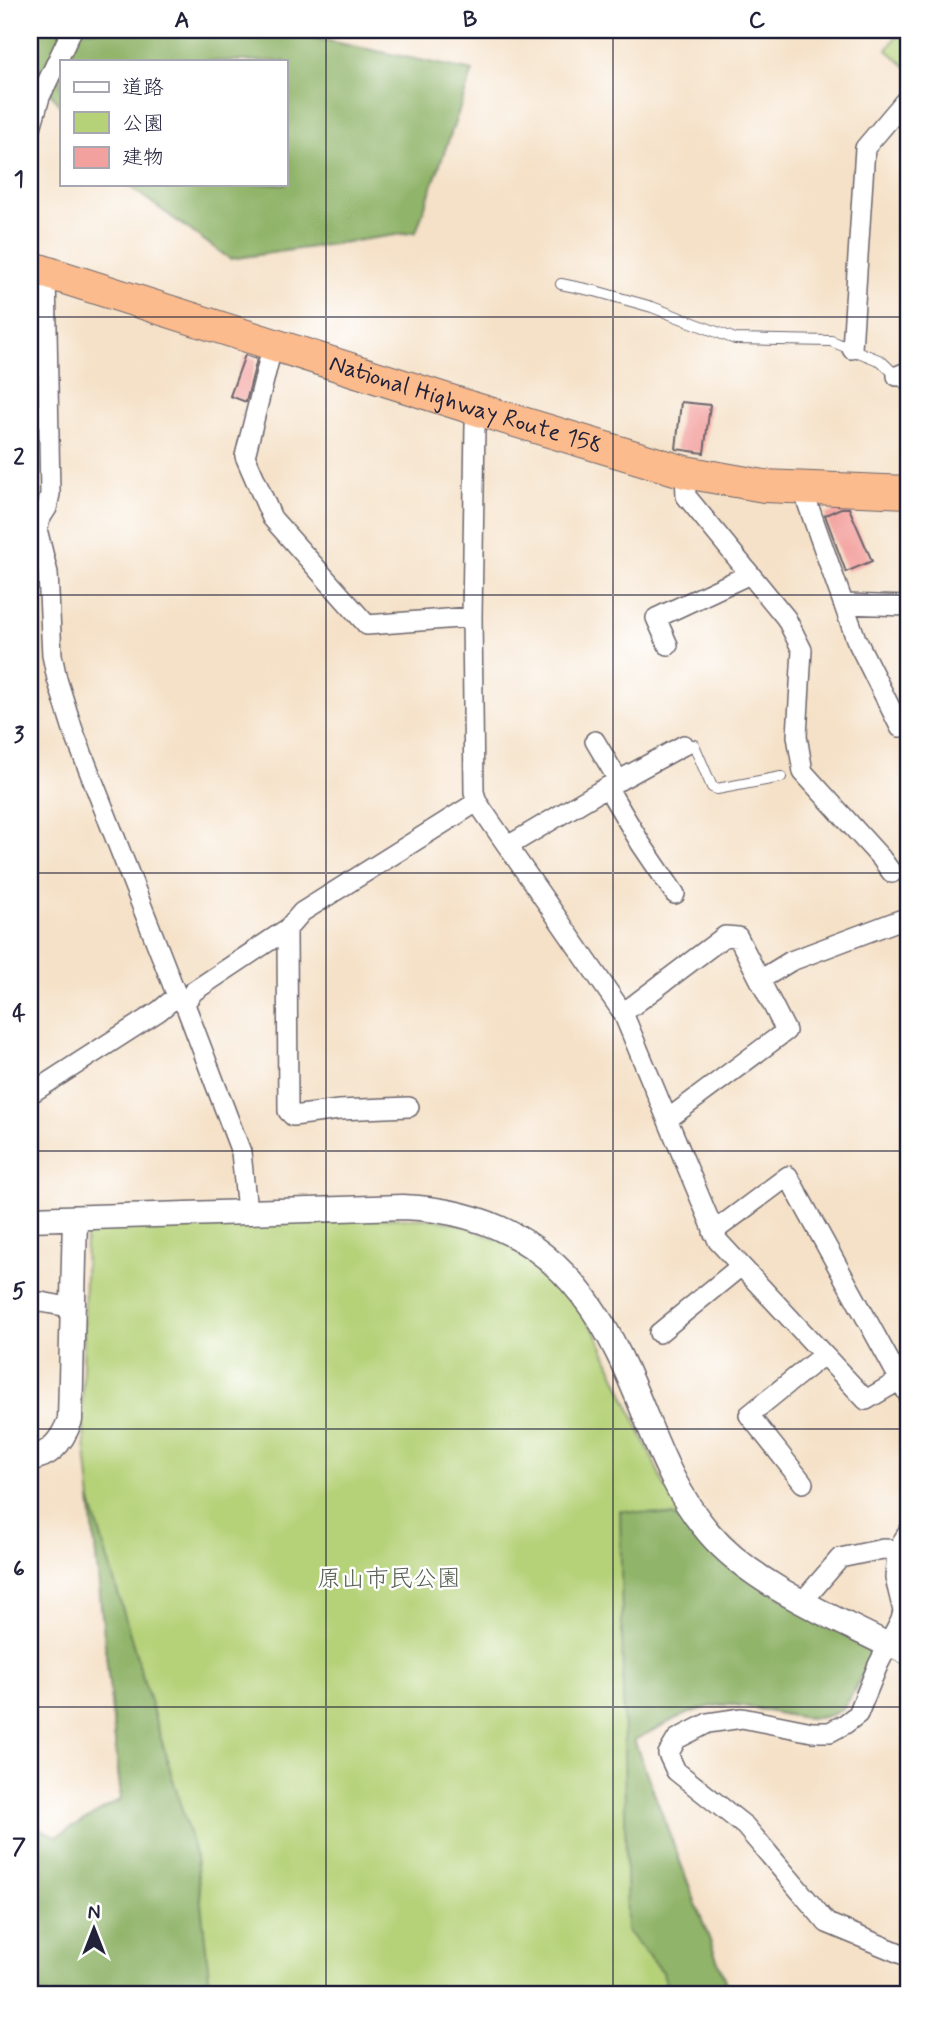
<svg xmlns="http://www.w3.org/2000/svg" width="939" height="2024" font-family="Mynerve,'Klee One',sans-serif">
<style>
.green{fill:#b6d279;stroke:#6c7a5a;stroke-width:2}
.forest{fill:#90b469;stroke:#596b52;stroke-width:2}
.building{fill:#f3a19e}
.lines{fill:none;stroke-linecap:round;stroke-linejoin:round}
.service-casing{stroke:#6c656c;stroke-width:12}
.minor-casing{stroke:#6c656c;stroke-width:22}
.tertiary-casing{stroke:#6c656c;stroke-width:27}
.trunk-casing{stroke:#6c656c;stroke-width:34}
.service{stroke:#fff;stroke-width:10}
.minor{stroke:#fff;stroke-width:19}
.tertiary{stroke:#fff;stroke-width:24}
.trunk{stroke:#fbbb8d;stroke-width:32}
.grid{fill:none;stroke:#22223b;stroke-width:2;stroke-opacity:0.55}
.labels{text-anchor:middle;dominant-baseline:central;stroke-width:5;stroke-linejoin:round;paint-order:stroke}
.street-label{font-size:24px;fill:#22223b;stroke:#fff}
.park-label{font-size:24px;fill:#566051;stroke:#fff}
.neatline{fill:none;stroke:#22223b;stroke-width:2.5}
.grid-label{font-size:23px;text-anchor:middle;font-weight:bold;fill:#22223b}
</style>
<rect width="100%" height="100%" fill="#fff"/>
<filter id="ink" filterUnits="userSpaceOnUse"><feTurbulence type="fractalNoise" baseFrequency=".0143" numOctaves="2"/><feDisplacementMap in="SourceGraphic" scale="14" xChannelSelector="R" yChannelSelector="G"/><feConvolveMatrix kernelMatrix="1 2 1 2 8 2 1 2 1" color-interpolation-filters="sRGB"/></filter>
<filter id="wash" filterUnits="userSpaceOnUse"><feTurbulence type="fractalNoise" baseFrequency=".00686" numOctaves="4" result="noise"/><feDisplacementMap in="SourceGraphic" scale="28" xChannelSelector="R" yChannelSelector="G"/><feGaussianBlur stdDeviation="1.57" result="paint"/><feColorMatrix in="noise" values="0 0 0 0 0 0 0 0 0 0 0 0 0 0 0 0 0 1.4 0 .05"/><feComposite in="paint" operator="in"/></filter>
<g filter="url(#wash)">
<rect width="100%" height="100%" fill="#f5e1c7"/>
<path class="green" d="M898,34L909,44V69L887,50Z
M389,1218L434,1219L465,1226L529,1253L552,1273L596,1333L665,1487L870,1656C862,1671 856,1692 845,1705C819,1736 755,1700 719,1705C689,1709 660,1727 634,1740L730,1994H132L121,1800L82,1411L86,1235L93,1227Z"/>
<path class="forest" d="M30,30H276L473,71L416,232L230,259L126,184H285V61H61V107L30,65Z
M90,1499L196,1857L211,1994H30V1825L57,1836L121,1799Z
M620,1510L673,1516L738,1572L867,1647L870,1656C862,1671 856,1692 845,1705C819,1736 755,1700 719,1705C689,1709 660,1727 634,1740L730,1994H668L663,1972L627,1931Z"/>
<g id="blocks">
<path class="building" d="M245,355L257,359L246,402L230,396Z
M681,402L710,405L704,453L676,449Z
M841,508H849L872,561L846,572L825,515Z"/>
</g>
</g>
<g filter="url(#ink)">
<use href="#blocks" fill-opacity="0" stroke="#6c656c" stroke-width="2"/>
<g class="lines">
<defs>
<path id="service" d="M561,284L595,291L652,307L735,339L831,341L881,361L909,388
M684,745H694L712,787L717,789L781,777"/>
<path id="minor" d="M30,131L40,97L72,30
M46,273L50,494L47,508L36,525L48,573L52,655L57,679L73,730L177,996L186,1007L241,1152L247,1211
M273,344L245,456L272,518L367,625L472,617
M852,349L865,148L909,96
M897,376L909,371
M479,410L475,425L472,617L474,792L477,802L623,1013L718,1241L866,1400L900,1380L909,1396
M685,472L686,496L786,618L802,650L797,736L803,772L881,858L892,873
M802,488L856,639L900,727L909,726
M843,604L909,606
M668,645L656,618L750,574
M595,741L614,773L620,780
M607,787L641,844L675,894
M508,846L607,787L684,745
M287,929L288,1111L293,1116L339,1110L409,1107
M760,980L791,961L900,920
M184,1004L194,991L287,929L302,912L477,802
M623,1013L725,936L738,937L786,1031L668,1119
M30,1094L159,1011L177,996
M713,1232L788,1176L900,1380
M30,1300L74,1308
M659,1333L741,1266
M803,1483L749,1415L823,1355
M909,1531L897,1550L895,1578L903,1611L901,1620L878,1665L858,1714L845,1724L830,1732H812L742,1718L708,1723L677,1739L668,1754L676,1771L745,1826L827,1923L909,1957
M803,1601L840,1558L883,1549L897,1550
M888,1645L909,1656"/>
<path id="tertiary" d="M30,513L36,525
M30,1219L403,1207C507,1211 573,1261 618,1353C648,1413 664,1481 709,1533C752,1584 829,1615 888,1645
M30,1458C51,1456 63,1439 70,1420L75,1218"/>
<g id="trunk">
<path id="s1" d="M30,267L479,410L685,472L764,486L909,492"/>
</g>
</defs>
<use href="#service" class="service-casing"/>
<use href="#minor" class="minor-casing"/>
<use href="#tertiary" class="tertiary-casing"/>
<use href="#trunk" class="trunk-casing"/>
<use href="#service" class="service"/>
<use href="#minor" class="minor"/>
<use href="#tertiary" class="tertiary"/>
<use href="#trunk" class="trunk"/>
</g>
</g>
<path class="grid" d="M326,30V1994M613,30V1994M30,317H909M30,595H909M30,873H909M30,1151H909M30,1429H909M30,1707H909"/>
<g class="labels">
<g class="street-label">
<text stroke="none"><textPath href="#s1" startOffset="457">National Highway Route 158</textPath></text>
</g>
<g class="park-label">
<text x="389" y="1579">原山市民公園</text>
</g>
</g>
<rect width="939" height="2024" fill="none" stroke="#fff" stroke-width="77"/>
<rect x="60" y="60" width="228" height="126" fill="#ffffff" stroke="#a7a7b1" stroke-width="2"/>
<rect x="74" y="82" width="35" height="10" fill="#ffffff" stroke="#a7a7b1" stroke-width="2"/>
<text x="122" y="94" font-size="21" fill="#22223b">道路</text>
<rect x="74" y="112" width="35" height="21" fill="#b6d279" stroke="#a7a7b1" stroke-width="2"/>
<text x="122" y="130" font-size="21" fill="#22223b">公園</text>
<rect x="74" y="147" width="35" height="21" fill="#f3a19e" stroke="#a7a7b1" stroke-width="2"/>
<text x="122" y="164" font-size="21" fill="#22223b">建物</text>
<g transform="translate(94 1929)" stroke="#ffffff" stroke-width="5" paint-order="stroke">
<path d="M0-5L12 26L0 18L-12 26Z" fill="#22223b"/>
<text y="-10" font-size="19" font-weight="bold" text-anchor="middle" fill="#22223b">N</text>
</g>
<rect x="38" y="38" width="862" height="1948" class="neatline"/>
<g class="grid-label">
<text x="182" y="27">A</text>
<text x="470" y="27">B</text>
<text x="757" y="27">C</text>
<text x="19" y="186">1</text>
<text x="19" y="464">2</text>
<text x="19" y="742">3</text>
<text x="19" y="1020">4</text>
<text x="19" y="1298">5</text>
<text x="19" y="1576">6</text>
<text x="19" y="1854">7</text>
</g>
</svg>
